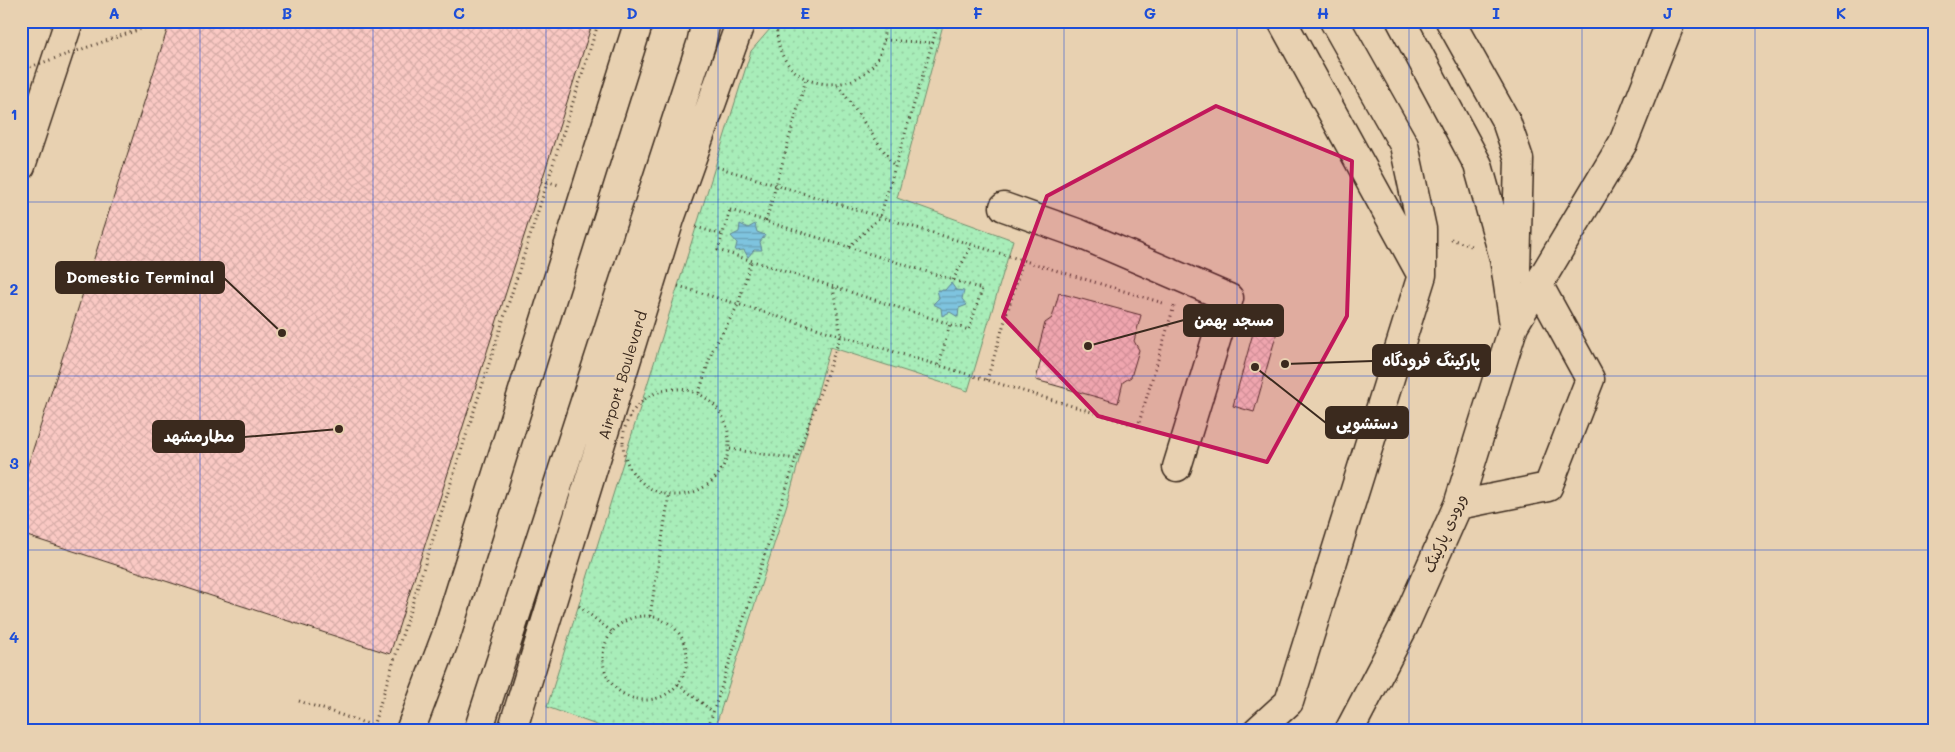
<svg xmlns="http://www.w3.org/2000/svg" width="1955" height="752" font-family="Mali,'Playpen Sans Arabic',sans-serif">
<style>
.park{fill:url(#park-dots);stroke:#728c6c}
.water{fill:url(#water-rules);stroke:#638692}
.building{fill:url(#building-cross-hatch);stroke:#3b2a1e}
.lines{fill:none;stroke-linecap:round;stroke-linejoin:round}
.minor-casing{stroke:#3b2a1e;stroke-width:31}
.path{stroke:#3b2a1e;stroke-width:3;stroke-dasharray:1 4;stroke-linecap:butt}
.minor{stroke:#e8d1b1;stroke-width:28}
.path-bridge{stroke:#3b2a1e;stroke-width:3;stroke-dasharray:1 4;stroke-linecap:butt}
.marked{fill:#c2185b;fill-opacity:0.2;stroke:#c2185b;stroke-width:4;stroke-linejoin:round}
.grid{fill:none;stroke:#1d4ed8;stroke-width:1;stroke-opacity:0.55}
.labels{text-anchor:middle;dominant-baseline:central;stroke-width:4.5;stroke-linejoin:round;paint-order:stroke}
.street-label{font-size:15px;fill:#3b2a1e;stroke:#e8d1b1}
.leader{fill:none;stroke:#3b2a1e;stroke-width:2}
.callout-dot{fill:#3b2a1e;stroke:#e8d1b1;stroke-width:2}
.callout{fill:#3b2a1e;stroke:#3b2a1e;stroke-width:2}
.callout-label{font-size:16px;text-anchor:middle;font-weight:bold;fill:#fff}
.neatline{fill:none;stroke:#1d4ed8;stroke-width:2}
.grid-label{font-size:16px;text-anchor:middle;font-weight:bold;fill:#1d4ed8}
</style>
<defs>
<pattern id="park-dots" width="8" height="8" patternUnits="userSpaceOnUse" patternTransform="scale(1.25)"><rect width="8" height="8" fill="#a8edb9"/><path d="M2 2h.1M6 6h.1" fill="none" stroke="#92cb9f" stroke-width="1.8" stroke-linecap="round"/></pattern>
<pattern id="water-rules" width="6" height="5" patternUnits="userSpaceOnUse" patternTransform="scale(1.25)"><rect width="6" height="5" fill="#7ec4df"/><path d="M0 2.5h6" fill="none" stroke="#689fb4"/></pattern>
<pattern id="building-cross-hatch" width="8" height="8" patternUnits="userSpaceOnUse" patternTransform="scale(1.25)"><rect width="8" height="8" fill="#fac9c4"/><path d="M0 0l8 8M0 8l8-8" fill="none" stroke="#d7ada8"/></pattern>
</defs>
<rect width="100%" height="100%" fill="#e8d1b1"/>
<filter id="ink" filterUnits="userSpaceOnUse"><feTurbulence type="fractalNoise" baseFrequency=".02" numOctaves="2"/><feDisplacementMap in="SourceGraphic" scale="10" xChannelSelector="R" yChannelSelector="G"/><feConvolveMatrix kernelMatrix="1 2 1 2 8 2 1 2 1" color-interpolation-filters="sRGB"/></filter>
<g filter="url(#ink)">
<path class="park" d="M777,21H944L897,198L1013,240L968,391L830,347L787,504L714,731H613L547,707L751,51Z"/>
<path class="water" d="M740,224L748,228L755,224L757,232L765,235L760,242L762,250H754L748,257L744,250L735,251L737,243L731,236L739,232Z
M951,283L956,290L964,291L962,299L967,305L959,308L958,317L950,312L942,316L941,308L933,304L939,298L937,290H945Z"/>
<path class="building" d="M170,21H593L390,654L21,534V487Z
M1059,293L1141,315L1134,341L1139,350L1131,377L1123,382L1118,403L1036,380L1041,359L1038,350L1045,323L1052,318Z
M1256,322L1278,329L1254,412L1233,406Z"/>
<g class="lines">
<defs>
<path id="minor" d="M1282,21L1421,274
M1401,21L1478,165L1504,258L1514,325
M1450,21L1506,121L1519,159L1516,271
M21,166L69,21
M1004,207L1080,234L1229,298L1177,467
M1458,505L1548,487L1590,379L1538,284
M410,731L446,636L639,21
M478,731L701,44L706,21
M512,731L670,219L741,21
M1257,731L1289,702L1422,275V229L1404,145L1334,21
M1349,731L1405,624L1458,505L1514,325L1623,143L1671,21"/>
</defs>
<use href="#minor" class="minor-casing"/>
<path class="path" d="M777,21C770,108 896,102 883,21
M884,40L932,43
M838,85L895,167
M717,167L1163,303
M542,180L559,185
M730,210L982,289L969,330L718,250Z
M766,221L806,79
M696,227L723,235
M1451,239L1471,246
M849,247L880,217L939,21
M953,280L972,245
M678,286L1138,426L1174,306L1171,305
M939,365L950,324
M987,380L1023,260
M623 442a53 53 0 1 1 106 0a53 53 0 1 1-106 0Z
M699,393L712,351L738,305L751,261
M730,449L796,459
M579,606L612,632
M650,616L669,495
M603 658a42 42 0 1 1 84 0a42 42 0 1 1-84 0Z
M678,684L713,712
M299,701L383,729
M373,726L599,21
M707,731L796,459L841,335L833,287"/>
<use href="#minor" class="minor"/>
<path class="path-bridge" d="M21,70L164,21"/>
</g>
</g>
<path class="marked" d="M1216,106L1352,161L1347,316L1267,462L1098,416L1003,317L1047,196Z"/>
<path class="grid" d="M200,21V731M373,21V731M546,21V731M718,21V731M891,21V731M1064,21V731M1237,21V731M1409,21V731M1582,21V731M1755,21V731M21,202H1934M21,376H1934M21,550H1934"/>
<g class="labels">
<g class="street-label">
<text transform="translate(622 375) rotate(-73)">Airport Boulevard</text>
<text transform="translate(1444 533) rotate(-67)">ورودی پارکینگ</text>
</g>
</g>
<path class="leader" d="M282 333L224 278M1088 346L1184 320M1285 364L1373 361M1255 367L1326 423M339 429L244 437"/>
<g class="callout-dot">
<circle cx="282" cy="333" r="5"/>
<circle cx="1088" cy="346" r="5"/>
<circle cx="1285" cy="364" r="5"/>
<circle cx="1255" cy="367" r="5"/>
<circle cx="339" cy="429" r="5"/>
</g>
<g class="callout">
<rect x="56" y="262" width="168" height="31" rx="5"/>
<rect x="1184" y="305" width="99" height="31" rx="5"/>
<rect x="1373" y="345" width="117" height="31" rx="5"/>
<rect x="1326" y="407" width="82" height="31" rx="5"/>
<rect x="153" y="421" width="91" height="31" rx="5"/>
</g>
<g class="callout-label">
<text x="140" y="283">Domestic Terminal</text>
<text x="1234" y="326">مسجد بهمن</text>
<text x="1431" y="366">پارکینگ فرودگاه</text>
<text x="1367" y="429">دستشویی</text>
<text x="199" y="442">مطارمشهد</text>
</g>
<rect width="1955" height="752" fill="none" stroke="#e8d1b1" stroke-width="55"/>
<rect x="28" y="28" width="1900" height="696" class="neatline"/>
<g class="grid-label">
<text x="114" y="19">A</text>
<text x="287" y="19">B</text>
<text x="459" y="19">C</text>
<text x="632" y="19">D</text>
<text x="805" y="19">E</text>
<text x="978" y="19">F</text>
<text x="1150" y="19">G</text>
<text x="1323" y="19">H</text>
<text x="1496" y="19">I</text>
<text x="1668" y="19">J</text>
<text x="1841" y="19">K</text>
<text x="14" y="120">1</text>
<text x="14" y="295">2</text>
<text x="14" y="469">3</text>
<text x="14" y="643">4</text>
</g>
</svg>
